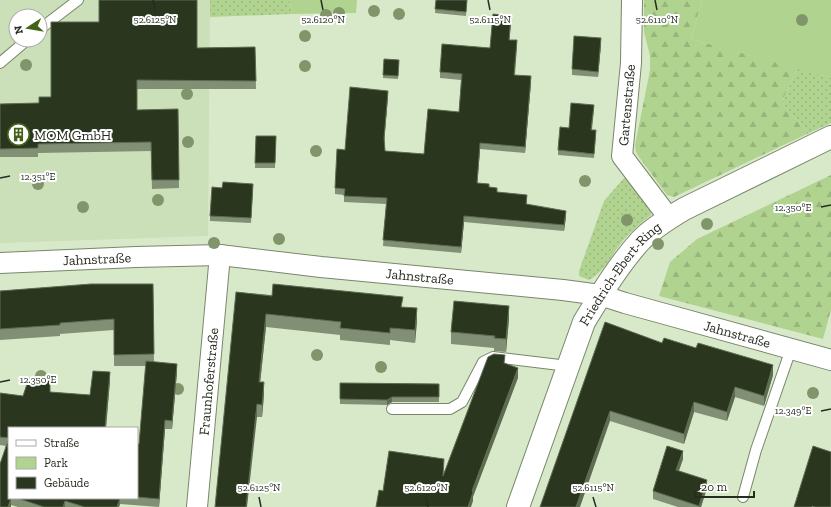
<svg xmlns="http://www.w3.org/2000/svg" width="831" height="507" font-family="'Zilla Slab',serif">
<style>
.built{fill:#cbdfb9;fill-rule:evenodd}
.grass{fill:url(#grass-dots)}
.forest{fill:url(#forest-firs)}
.green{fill:#b1d390}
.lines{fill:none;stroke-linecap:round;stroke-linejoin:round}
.lane-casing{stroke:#78876a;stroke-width:12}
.street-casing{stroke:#78876a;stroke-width:22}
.secondary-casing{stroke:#78876a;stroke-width:24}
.lane{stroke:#fff;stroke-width:10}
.street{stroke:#fff;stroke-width:20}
.secondary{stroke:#fff;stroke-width:22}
.tree{fill:#81956b}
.wall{fill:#819074}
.shaded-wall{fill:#5e6c52}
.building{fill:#2a361e;stroke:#5e6c52}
.ticks{fill:none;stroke:#262c20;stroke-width:1.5}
.labels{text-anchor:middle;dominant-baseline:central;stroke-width:4;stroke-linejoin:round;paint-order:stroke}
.street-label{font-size:14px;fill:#262c20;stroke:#fff}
.poi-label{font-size:14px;fill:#262c20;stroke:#fff;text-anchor:start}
.ticks-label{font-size:10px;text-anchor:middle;fill:#262c20;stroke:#fff;stroke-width:4;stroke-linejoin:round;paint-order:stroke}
</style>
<defs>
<pattern id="grass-dots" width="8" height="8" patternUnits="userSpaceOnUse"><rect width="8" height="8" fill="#b1d390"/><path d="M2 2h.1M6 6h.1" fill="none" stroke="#98b57c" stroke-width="1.8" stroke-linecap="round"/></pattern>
<pattern id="forest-firs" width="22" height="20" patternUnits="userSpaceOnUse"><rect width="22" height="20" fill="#b1d390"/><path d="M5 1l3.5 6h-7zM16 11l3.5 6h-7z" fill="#98b57c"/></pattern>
</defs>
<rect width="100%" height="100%" fill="#d8e9ca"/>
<path class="built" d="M0,0H210L208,236L0,243ZM16,16H40V40H16Z"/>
<path class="grass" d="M210,0H290L292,14L210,17Z
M798,68L831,78V123L809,133L783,105L782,101Z
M624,178H629L651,212V215C640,224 630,232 621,243C611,256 603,273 589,280L579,276V271L604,201Z"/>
<path class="forest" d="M644,0H702L691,39L798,68L782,101L783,105L809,133L674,197L667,195L639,157L636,152L635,145L650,70V56L644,32Z
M831,175V310L823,339L659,296L670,262L697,239Z"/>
<path class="green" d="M290,0H357L356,13L292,14Z
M702,0H831V78L691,39Z"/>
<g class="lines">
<defs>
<path id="lane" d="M40,29L78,0
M0,63L27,40
M392,409H450L462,402L483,362L493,357L568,366
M743,497L756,450L791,349"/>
<g id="street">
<path d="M632,0L631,63L622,156L669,218"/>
<path id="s1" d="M0,263L136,257L220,255L321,267L563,290L600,295L625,303L831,360"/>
<path id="s2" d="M197,507L220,255"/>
</g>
<g id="secondary">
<path id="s3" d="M518,507L584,322C601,294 619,264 641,240C653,228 669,218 684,209L831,137"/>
</g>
</defs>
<use href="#lane" class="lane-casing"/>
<use href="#street" class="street-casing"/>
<use href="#secondary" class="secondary-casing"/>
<use href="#lane" class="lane"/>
<use href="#street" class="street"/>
<use href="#secondary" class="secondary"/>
</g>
<g class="tree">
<circle cx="374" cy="11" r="6"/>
<circle cx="339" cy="13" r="6"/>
<circle cx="399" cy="14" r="6"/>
<circle cx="326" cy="15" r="6"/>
<circle cx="802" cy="20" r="6"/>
<circle cx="305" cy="36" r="6"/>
<circle cx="26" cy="65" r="6"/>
<circle cx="305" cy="66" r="6"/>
<circle cx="187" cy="94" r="6"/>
<circle cx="188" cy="142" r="6"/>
<circle cx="316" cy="151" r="6"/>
<circle cx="585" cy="181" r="6"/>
<circle cx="38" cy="184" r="6"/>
<circle cx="158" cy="200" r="6"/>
<circle cx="83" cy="207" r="6"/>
<circle cx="627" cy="220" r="6"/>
<circle cx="707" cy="224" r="6"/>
<circle cx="279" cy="239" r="6"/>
<circle cx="214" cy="243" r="6"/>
<circle cx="658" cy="244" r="6"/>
<circle cx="317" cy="355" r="6"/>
<circle cx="381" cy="367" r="6"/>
<circle cx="41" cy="376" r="6"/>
<circle cx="178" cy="389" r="6"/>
<circle cx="813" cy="393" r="6"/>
</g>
<path class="wall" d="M436,0H467L466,16L435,13Z
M511,22L509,40L517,46L515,75L531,82L525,153L480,149L477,183L489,187L497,192L527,201V204L566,217L564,231L464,222L461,253L383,246L386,204L344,202V195L335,194V188L345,150L388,96L384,140L385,151L424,154L459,112L461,80L440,78V72L490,48Z
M601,44L598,77L572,75V69Z
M255,47L256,89H137V110L178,109L179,188L152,189L151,151L38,153V157H0V104L39,103L51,97L197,48Z
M384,59L399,60L398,79L383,78Z
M594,109L592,130L596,135L594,158L558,155V150L569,128Z
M256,136H276L275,168H255Z
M253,189L251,223L210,221V216Z
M91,284H153L154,362L177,364V372L172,429H165L159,507L120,504L119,507H18L11,505V507H0V464L6,446L0,445V393L23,396L29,378L50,379V392L90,395L93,371L110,372V380L106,428H9V498H137V444H139L146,366H114V330L60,334V336L0,340V291Z
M236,292L403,307L417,321L415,343L390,340V345L340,340V335L266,327L260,382L264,395L262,417H257Z
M509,319L506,352L494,351V348L451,344V332Z
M605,322L662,343L696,348L773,375L764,406L735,397L727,421L694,412L684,444L610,421Z
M340,383L439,384V402H392L387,405L340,404Z
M683,459L679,471L707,488L701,507H678L653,499V491Z"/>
<path class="shaded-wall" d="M511,16V22L509,46V40Z
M601,38V44L598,77V72Z
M531,76V82L525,153V147Z
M388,91V96L384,144V138Z
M480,143V149L477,189V183Z
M566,211V217L564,231V225Z
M464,216V222L461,253V247Z
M509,306V319L506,352V339Z
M417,308V321L415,343V330Z
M266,314V327L259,394V382Z
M177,364V372L172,429V421Z
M773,365V375L764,406V396Z
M518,368V378L473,497V501L471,507H468L472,491Z
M110,372V380L106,428H105Z
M264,382V395L262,417V405Z
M735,387V397L727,421V412Z
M392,397V402L387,405V400Z
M694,402V412L684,444V434Z
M257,404V417L247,507H246Z
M610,411V421L580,507H576Z
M165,420V429L159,507V499Z
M683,451V459L676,478V470Z
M707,480V488L701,507H699Z
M11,498V507H8Z
M120,498V504L119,507H117Z
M65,501V507H63Z"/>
<path class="building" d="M99,0H197V48L255,47L256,81L137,80V110L178,109L179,180H152L151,142L38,144V148L0,149V104L39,103V97H51V22H99Z
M436,0H467L466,12L435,9Z
M493,14L511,16L509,40H517L514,75L531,76L525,147L480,143L477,183L489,184V187L497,188V192L527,195L526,204L566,211L564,225L464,216L461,247L383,240L387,198L344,196L345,189L335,188L337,149L345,150L350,87L388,91L384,138L385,151L424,154L428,109L459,112L462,74L440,72L442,44L490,48Z
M574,36L601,38L598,72L572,69Z
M384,59L399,60L398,76L383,75Z
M571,103L594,105L591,130H596L594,154L558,150L560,127L569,128Z
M256,136H276L275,163H255Z
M223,182L253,184L251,218L210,216L212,187L222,188Z
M91,284H153L154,354L114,355V319L60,323V325L0,329V291Z
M273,284L403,297L401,307L417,308L415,330L390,328V333L340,328L341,322L266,314L259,382H264L262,405L257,404L246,507H215L236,292L272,296Z
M454,301L509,306L506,339L494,338L495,336L451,332Z
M605,322L662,343L664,338L696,348L698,343L773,365L764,396L735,387L727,412L694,402L684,434L610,411L576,507H540Z
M494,354L505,355L504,363L518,368L472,491L473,492L468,507H376L379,490L383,491L389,451L444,459L443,476L488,357Z
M146,361L177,364L172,421L165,420L159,499L137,497V444H139Z
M93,371L110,372L105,428H9V498H11L8,507H0V464L9,438L0,437V393L23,396L29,378L50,379V392L90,395Z
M340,383L439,384V397H392L387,400L340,399Z
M667,446L683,451L676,470L707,480L699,506L653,491Z
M813,446L831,452V507H815L812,506V507H794Z
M17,498H120L117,507H85L65,501L63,507H44Z"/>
<path class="ticks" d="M153,0L155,10M321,0L323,10M488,0L490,10M655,0L657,10M0,178L10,176M821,207L831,205M0,382L10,380M821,411L831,409M259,497L261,507M426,497L428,507M593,497L596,507"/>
<defs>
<symbol id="building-ring" viewBox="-11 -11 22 22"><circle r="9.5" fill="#fff" stroke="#426217" stroke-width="1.5"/><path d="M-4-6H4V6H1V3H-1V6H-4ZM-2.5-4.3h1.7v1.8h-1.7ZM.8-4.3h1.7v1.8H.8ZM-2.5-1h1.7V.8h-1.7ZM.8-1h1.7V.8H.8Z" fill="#426217"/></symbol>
</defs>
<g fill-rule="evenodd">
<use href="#building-ring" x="6" y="122" width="25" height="25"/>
</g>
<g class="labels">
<g class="street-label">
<text transform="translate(627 105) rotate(-85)">Gartenstraße</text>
<text stroke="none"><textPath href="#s1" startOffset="97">Jahnstraße</textPath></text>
<text stroke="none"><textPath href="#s3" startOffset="257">Friedrich-Ebert-Ring</textPath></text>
<text stroke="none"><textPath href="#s1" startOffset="421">Jahnstraße</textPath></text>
<text stroke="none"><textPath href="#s1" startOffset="745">Jahnstraße</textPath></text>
<text stroke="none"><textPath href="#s2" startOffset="126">Fraunhoferstraße</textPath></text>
</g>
<g class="poi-label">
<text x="34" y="135">MOM GmbH</text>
</g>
</g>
<g class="ticks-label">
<text x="155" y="23">52.6125°N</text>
<text x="323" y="23">52.6120°N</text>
<text x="490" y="23">52.6115°N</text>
<text x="657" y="23">52.6110°N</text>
<text x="38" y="180">12.351°E</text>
<text x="793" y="211">12.350°E</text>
<text x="38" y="383">12.350°E</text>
<text x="793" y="414">12.349°E</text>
<text x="259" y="491">52.6125°N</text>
<text x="426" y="491">52.6120°N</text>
<text x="593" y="491">52.6115°N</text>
</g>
<rect x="8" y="427" width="130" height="72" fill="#ffffff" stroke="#a8aba6"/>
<rect x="16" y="440" width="20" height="6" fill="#ffffff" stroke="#a8aba6"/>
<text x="44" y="447" font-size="12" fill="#262c20">Straße</text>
<rect x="16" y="457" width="20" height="12" fill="#b1d390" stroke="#a8aba6"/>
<text x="44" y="467" font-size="12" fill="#262c20">Park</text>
<rect x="16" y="477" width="20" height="12" fill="#2a361e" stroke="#a8aba6"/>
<text x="44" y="487" font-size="12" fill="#262c20">Gebäude</text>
<g transform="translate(28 28) rotate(258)"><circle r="19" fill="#ffffff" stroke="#a8aba6"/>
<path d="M0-3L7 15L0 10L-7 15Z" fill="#426217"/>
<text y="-6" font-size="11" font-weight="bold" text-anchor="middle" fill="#262c20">N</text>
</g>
<path d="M695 491v6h59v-6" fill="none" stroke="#262c20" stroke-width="2"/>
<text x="701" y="491" font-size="12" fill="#262c20" stroke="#ffffff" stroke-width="3" paint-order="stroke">20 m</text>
</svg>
